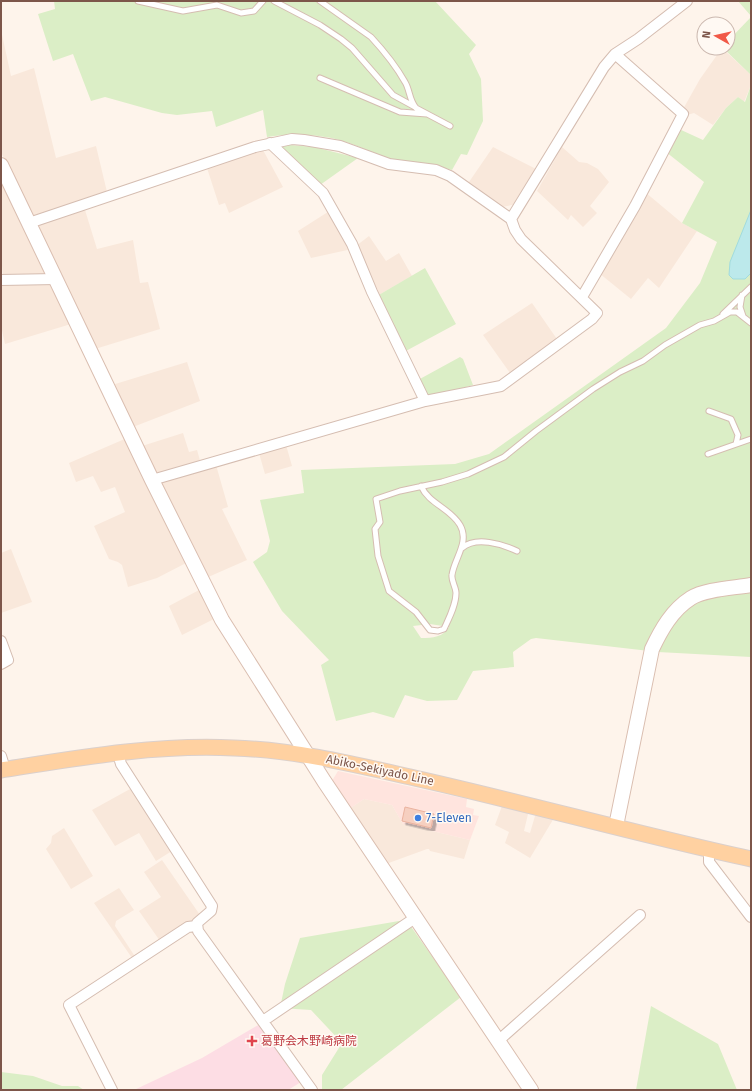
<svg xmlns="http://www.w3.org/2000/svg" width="752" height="1091" font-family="'Fira Sans','Noto Sans JP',sans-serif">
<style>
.residential{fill:#f9e8db}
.commercial{fill:#ffe4de}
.medical{fill:#fddde4}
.green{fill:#dbeec6;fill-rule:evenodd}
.water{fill:#bce9eb;stroke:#a1dbdd}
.building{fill:#f6cfc0;stroke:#eab29e;filter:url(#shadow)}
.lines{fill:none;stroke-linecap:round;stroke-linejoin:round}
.lane-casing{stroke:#d5bdb1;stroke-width:7}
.street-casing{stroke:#d5bdb1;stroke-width:12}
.secondary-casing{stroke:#dabeb0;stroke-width:16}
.primary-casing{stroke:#dbd0cc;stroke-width:17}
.lane{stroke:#fff;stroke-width:5}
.street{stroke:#fff;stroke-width:10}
.secondary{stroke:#fff;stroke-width:14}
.primary{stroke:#ffd1a1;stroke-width:15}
.shop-dot{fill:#3f7fe0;stroke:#fff9f3;stroke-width:1.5}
.health-dot{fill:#e0444e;stroke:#fff9f3;stroke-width:1.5}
.labels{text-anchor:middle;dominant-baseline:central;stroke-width:3;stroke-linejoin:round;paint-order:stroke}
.street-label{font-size:12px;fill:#7d564a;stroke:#fff9f3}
.shop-label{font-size:12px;fill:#366cbe;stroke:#fff9f3;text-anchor:start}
.health-label{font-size:12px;fill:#be3a42;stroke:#fff9f3;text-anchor:start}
</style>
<defs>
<filter id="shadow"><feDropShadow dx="3.5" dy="3.5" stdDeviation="0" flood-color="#0004"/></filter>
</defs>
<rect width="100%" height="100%" fill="#fef4eb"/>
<path class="residential" d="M1,30L11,76L34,68L56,158L96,146L107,192L32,216L31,215L1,152Z
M722,48L751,75V85L744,102L738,97L726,108L713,125L694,113L687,115L682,111L700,79Z
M493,147L538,170L517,204L502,207L469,182Z
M562,147L579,162L587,163L598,169L609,182L590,206L597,213L583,227L571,215L568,220L537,191Z
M263,150L283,187L229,213L225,203L219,205L207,168Z
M1,175L47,276H3L1,256Z
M645,192L682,223L697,231L659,288L648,278L631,299L599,273Z
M85,210L97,249L133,240L140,283L148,282L160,329L95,349L38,230L40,225Z
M331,210L352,249L311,258L298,231Z
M369,236L386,261L399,253L412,276L377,296L356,246Z
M1,284H52L71,324L5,344L1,326Z
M532,303L559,342L510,373L483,335Z
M187,362L200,401L133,427L112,385Z
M183,433L189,452L197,450L201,464L156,476L142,446Z
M127,438L188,562L157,578L128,587L122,565L118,562L109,559L94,526L125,512L115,487L101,492L93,476L76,482L69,463Z
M286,445L292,466L265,474L259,453Z
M216,465L228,507L222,509L247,560L206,578L158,481Z
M11,549L32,602L1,613V553Z
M201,589L216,618L182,635L169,606Z
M132,785L175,849L156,861L139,833L115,846L92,810L130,789Z
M364,799L392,805L403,824L470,840L464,859L430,851L429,849H427L386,864L349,809Z
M502,806L526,811L528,814L524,831L530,833L535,816L537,814L554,818L530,858L505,843L509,832L495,825Z
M64,828L93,876L71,889L46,849L51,843L52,836Z
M162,860L200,915L160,941L139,911L161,897L144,872Z
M119,888L134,910L116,921L115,926L134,955H137L132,958L94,903Z"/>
<path class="commercial" d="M338,771L467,799L466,807L474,809L473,815L479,816L470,840L403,824L392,805L364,799L349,809L332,781Z"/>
<path class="medical" d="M260,1024L301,1082L288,1090H134L202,1058Z"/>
<path class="green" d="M54,1H435L476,45L469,54L481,79L483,121L467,155L461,154L452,170C433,164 414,164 395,160C379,156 364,148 349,143C324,134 293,133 267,137L263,110L216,127L212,111L177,115L162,113L105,97L91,101L73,54L53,61L38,14L55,9Z
M738,1H751V16Z
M751,17V75L723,48H728V41Z
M751,85V657L658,652L536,638L531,639L513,652L514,667L473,671L457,700L427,701L405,695L394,718L373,712L336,721L321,665L329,660L282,611L253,562L267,552L270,541L260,500L304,493L301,470L455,464L489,454L666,328L700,283L717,242L682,223L704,182L666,152L679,129L703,140L726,108L738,97L745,102ZM430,624L449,627C443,637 433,638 421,638L413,626Z
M290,145L314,147L358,158L320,185L312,176L276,146Z
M425,268L456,324L404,352L377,296Z
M460,357L463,359L473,385L428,398L418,380Z
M399,921H407L461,997L341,1090H322V1075L342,1043L311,1010L280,1008L285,984L300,938Z
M651,1006L718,1044L737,1090H636Z
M1,1072L33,1076L62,1086H78L84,1090H1Z"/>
<path class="water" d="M751,210V273L745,279H733L729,275L730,262Z"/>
<path class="building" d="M405,807L434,814L431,828L402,821Z"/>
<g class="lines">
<defs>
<path id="lane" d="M138,1L183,11L217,5L241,13L254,11L263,1
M274,1L320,25L341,39L352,48L393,95L415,107
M320,1L371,37C383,50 396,66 405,82C410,90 409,100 416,108L450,126
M320,78L400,112L427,114
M742,295L740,307L743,316
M723,314L751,287
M709,411L731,419L738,435L736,444
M708,454L751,439
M421,486C429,504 450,508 460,525C470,542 454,559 452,575C451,581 456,587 456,593C456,605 449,618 444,629L438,631L430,630L416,612L389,591L378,556L375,529L380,522L376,499L400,491L442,482L468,474L504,457L536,431L593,389L620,372L643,361L665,345L700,325L714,321L730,312H737L751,323
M462,548C476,536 502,544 517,551"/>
<path id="street" d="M270,143L323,193L352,244L372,292L425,401
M29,223L255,147L292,139L304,140L340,146L389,164L436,170L450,176L511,219L604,67L615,54L638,39L687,1
M1,280L56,279
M582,297L635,206L683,114L615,54
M152,480L425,401L501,386L592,319L597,313L521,239L515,230L511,219
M1,641L8,660L1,664
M118,754L121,764L212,906L211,911L197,923L198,931L312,1090
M1,756L5,769
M709,850V862L751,917
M263,1021L415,918
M498,1041L640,915
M112,1090L69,1005L188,927L196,926"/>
<path id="secondary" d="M1,165L152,480L222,620L324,781L531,1090
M616,826L652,649C661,630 672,610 691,598C705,589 734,588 751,585"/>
<path id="primary" d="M1,770C77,758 156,744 234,748C297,750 357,765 419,779C530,804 640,835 751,859"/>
</defs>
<use href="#lane" class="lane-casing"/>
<use href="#street" class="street-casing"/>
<use href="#secondary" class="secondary-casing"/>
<use href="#primary" class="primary-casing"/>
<use href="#lane" class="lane"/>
<use href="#street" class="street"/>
<use href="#secondary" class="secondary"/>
<use href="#primary" class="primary"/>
</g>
<circle class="shop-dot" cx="418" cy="818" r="4"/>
<path class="health-dot" d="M250 1035h4v4h4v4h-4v4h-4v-4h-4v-4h4z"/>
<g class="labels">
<g class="street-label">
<text transform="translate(380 770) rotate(12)">Abiko-Sekiyado Line</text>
</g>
<g class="shop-label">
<text x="426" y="818">7-Eleven</text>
</g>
<g class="health-label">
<text x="261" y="1041">葛野会木野崎病院</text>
</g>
</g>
<rect width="752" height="1091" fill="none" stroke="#7d564a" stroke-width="4"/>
<g transform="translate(716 36) rotate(278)"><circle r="19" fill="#fff9f3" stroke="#cbb8af"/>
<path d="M0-3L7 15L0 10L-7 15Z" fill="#f15947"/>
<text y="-6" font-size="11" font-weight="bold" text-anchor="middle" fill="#7d564a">N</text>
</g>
</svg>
